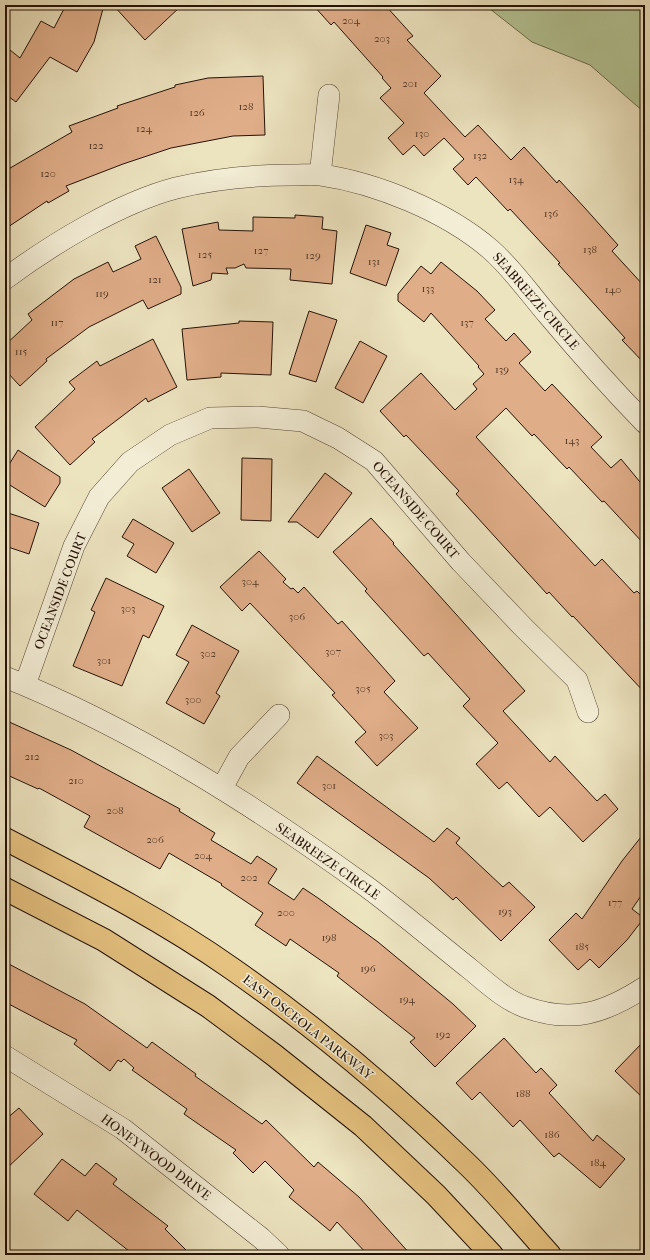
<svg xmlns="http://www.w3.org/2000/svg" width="650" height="1260" font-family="'IM FELL French Canon',serif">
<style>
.green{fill:#b4c495;stroke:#6c6b4e}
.building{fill:#dfad88;stroke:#241206}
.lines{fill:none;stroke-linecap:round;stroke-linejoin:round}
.minor-casing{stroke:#564634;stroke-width:22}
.major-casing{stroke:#241206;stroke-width:24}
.minor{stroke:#f3edd5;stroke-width:21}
.major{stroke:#e6c280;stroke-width:22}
.labels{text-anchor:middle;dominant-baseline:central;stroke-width:3;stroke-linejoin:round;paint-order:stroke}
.number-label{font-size:11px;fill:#533926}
.street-label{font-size:13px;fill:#241206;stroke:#f3edd5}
</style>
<rect width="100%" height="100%" fill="#ece3bf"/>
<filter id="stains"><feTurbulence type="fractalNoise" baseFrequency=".005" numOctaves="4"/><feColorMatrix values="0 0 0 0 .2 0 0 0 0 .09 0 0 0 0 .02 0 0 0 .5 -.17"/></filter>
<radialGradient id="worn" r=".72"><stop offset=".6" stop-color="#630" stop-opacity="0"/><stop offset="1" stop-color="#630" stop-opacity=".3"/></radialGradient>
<path class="green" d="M485,5H645V113L590,65L532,42Z"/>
<path class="building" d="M66,5H104L94,42L77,72L50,57L16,102L5,94V46L20,58L41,21L54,28Z
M113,5H182L145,40Z
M313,5H385L413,36L407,40L441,76L424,93L465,137L478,125L511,160L524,147L557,183L559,180L584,207L618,245L612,251L645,287V364L622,340L625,338L558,264L560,263L510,209L508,211L476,177L468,185L453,169L464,159L444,138L424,156L414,145L403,155L388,138L404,123L380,98L391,88L382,78L383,77L334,22L331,25Z
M263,76L265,135L233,136L171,148L123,164L66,186L69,191L48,203L47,201L5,229V171L72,132L69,126L118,108L117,106L175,87V85L208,78Z
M295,215L323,217L322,229L337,231L332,284L290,280L291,269L246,268L244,264L235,268H226L228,274L212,273L211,280L193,286L182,229L218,222L219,230L253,231V217L295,218Z
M366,225L391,233L387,245L399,249L386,286L350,273Z
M156,236L181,287V294L148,309L143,300L89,327L46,359L47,361L20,386L5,370V345L32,320L28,314L74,279L108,262L113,272L141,259L135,246Z
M441,262L477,291L495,310L485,319L506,341L514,333L531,352L519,363L545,391L552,384L602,437L591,447L611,468L621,459L645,488V545L604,501L602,502L569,467L567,469L534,434L532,436L506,408L476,437L595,566L602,559L634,593L637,591L645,599V693L573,616L572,617L549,592L547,594L456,494L459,491L406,435L404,437L380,411L421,373L455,410L477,389L473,384L484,374L478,367L479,366L431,313L424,322L398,301V294L421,266L431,274Z
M309,311L337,320L316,382L289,374Z
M239,321L273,322L271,375L221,373V377L187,380L182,329L239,323Z
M153,339L177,387L148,402L146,398L92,439L95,442L70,465L35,427L75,389L69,382L97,361L100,366Z
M360,341L387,356L363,403L335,388Z
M18,450L60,477V483L45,507L5,482V471Z
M242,458L272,459L271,521L241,520Z
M189,469L220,513L192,532L162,488Z
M325,473L352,493L318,538L297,522H288Z
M5,512L39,523L29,554L5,546Z
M371,518L394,543L393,544L525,691L503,711L550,762L555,756L597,801L605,794L618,809L583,842L550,807L539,817L507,782L499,789L476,764L498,743L463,706L470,699L428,653L424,656L365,591L367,589L333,552Z
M133,519L174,543L156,573L127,556L134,544L122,537Z
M259,551L286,579L283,582L291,589L293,588L298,593L304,587L338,624L342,621L395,681L384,692L418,728L377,766L355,742L366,732L332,695L335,693L250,603L242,611L220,587Z
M106,578L164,606L149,638L143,635L122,686L73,666L95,612L91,610Z
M192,625L239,651L216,693L220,696L204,724L166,703L189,662L176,655Z
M5,720L71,750L180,809L179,811L215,833L211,840L251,864L257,856L277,869L268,883L294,900L303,888L318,898L378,942L453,1004L476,1026L435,1067L410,1042L415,1038L337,976L339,973L290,939L286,946L255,925L263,913L221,885L222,884L169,853L160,869L84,827L90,816L39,788L38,789L5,774Z
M317,756L434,842L447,828L460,838L456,843L503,887L509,882L535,907L501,941L456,897L453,900L429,878L297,783Z
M645,832V890L632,909L644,918L627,940L599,968L590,959L578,970L549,940L576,913L582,919L622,861Z
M5,962L85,1004L147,1048L152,1042L196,1074L195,1076L262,1124L266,1120L314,1167L318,1162L359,1197L411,1255H368L337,1222L330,1231L289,1197L294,1190L265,1161L253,1173L233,1153L236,1150L184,1114L187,1109L132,1070L134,1068L124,1059L121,1062L118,1060L110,1071L74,1044L77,1040L5,1002Z
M504,1038L536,1073L541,1068L557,1085L549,1093L593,1141L597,1135L625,1159L600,1188L559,1153L554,1157L520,1120L513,1127L480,1092L472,1100L456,1083Z
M645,1040V1100L615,1071Z
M19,1108L43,1134L5,1170V1120Z
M62,1159L85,1176L96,1163L117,1179L113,1184L168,1226L165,1229L191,1255H134L77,1210L68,1221L34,1194Z"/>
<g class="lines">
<defs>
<path id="minor" d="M320,175L329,95
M5,279C52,244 119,203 176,188C213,179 257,175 294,175C303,175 312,174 321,175C377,183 447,212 490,249C512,268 529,293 548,315C579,352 611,388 645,423
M5,677C134,729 254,805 367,887C402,913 436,942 470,969C486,982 505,1000 525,1007C572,1024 605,1013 645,987
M25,685L74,546L99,497L130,462L170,435L210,418L258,417L303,421L338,438L374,461L461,562L524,628L577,680L588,712
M222,788L239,757L279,715
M5,1056L123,1129L261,1238L279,1255"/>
<path id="major" d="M5,839C82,879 160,918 231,968C316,1027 394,1093 468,1165C497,1193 523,1225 550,1255
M5,889L104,940L208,1006L274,1055L363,1126L436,1195L492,1255"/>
</defs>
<use href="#minor" class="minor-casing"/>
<use href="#major" class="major-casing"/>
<use href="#minor" class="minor"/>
<use href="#major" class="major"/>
</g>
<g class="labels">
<g class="number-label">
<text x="351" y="20">204</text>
<text x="382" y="38">203</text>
<text x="410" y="83">201</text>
<text x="246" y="106">128</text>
<text x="197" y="112">126</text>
<text x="144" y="128">124</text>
<text x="422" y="133">130</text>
<text x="96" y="145">122</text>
<text x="480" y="155">132</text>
<text x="48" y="173">120</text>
<text x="516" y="179">134</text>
<text x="551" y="213">136</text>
<text x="590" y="249">138</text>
<text x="261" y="250">127</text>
<text x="205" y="254">125</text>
<text x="313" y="255">129</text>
<text x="374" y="261">131</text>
<text x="155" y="279">121</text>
<text x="428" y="288">133</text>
<text x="613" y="289">140</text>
<text x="102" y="293">119</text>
<text x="57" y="322">117</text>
<text x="467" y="322">137</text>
<text x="21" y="351">115</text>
<text x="502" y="369">139</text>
<text x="572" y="440">143</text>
<text x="250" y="581">304</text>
<text x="128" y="608">303</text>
<text x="297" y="616">306</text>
<text x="333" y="651">307</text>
<text x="208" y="653">302</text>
<text x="104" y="660">301</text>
<text x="363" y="688">305</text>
<text x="193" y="699">300</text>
<text x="386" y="735">303</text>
<text x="32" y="756">212</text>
<text x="76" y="780">210</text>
<text x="329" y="785">301</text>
<text x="115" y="810">208</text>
<text x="155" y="839">206</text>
<text x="203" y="855">204</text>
<text x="249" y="877">202</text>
<text x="615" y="902">177</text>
<text x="505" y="911">193</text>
<text x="286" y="912">200</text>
<text x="329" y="937">198</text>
<text x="582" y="946">185</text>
<text x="368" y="968">196</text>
<text x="407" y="999">194</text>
<text x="443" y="1034">192</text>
<text x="523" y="1093">188</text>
<text x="552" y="1134">186</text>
<text x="598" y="1162">184</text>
</g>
<g class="street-label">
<text transform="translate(536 301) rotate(49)">SEABREEZE CIRCLE</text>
<text transform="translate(416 510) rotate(49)">OCEANSIDE COURT</text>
<text transform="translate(60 591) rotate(-69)">OCEANSIDE COURT</text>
<text transform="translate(328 861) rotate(35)">SEABREEZE CIRCLE</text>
<text transform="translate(308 1027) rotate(38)">EAST OSCEOLA PARKWAY</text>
<text transform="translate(156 1157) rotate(37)">HONEYWOOD DRIVE</text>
</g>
</g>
<rect width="650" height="1260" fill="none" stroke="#ece3bf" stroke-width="20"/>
<rect x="6" y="6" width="638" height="1248" fill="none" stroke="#241206" stroke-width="2"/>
<rect x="10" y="10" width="630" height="1240" fill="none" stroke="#241206"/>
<rect width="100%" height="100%" filter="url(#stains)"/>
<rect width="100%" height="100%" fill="url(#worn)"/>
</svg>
